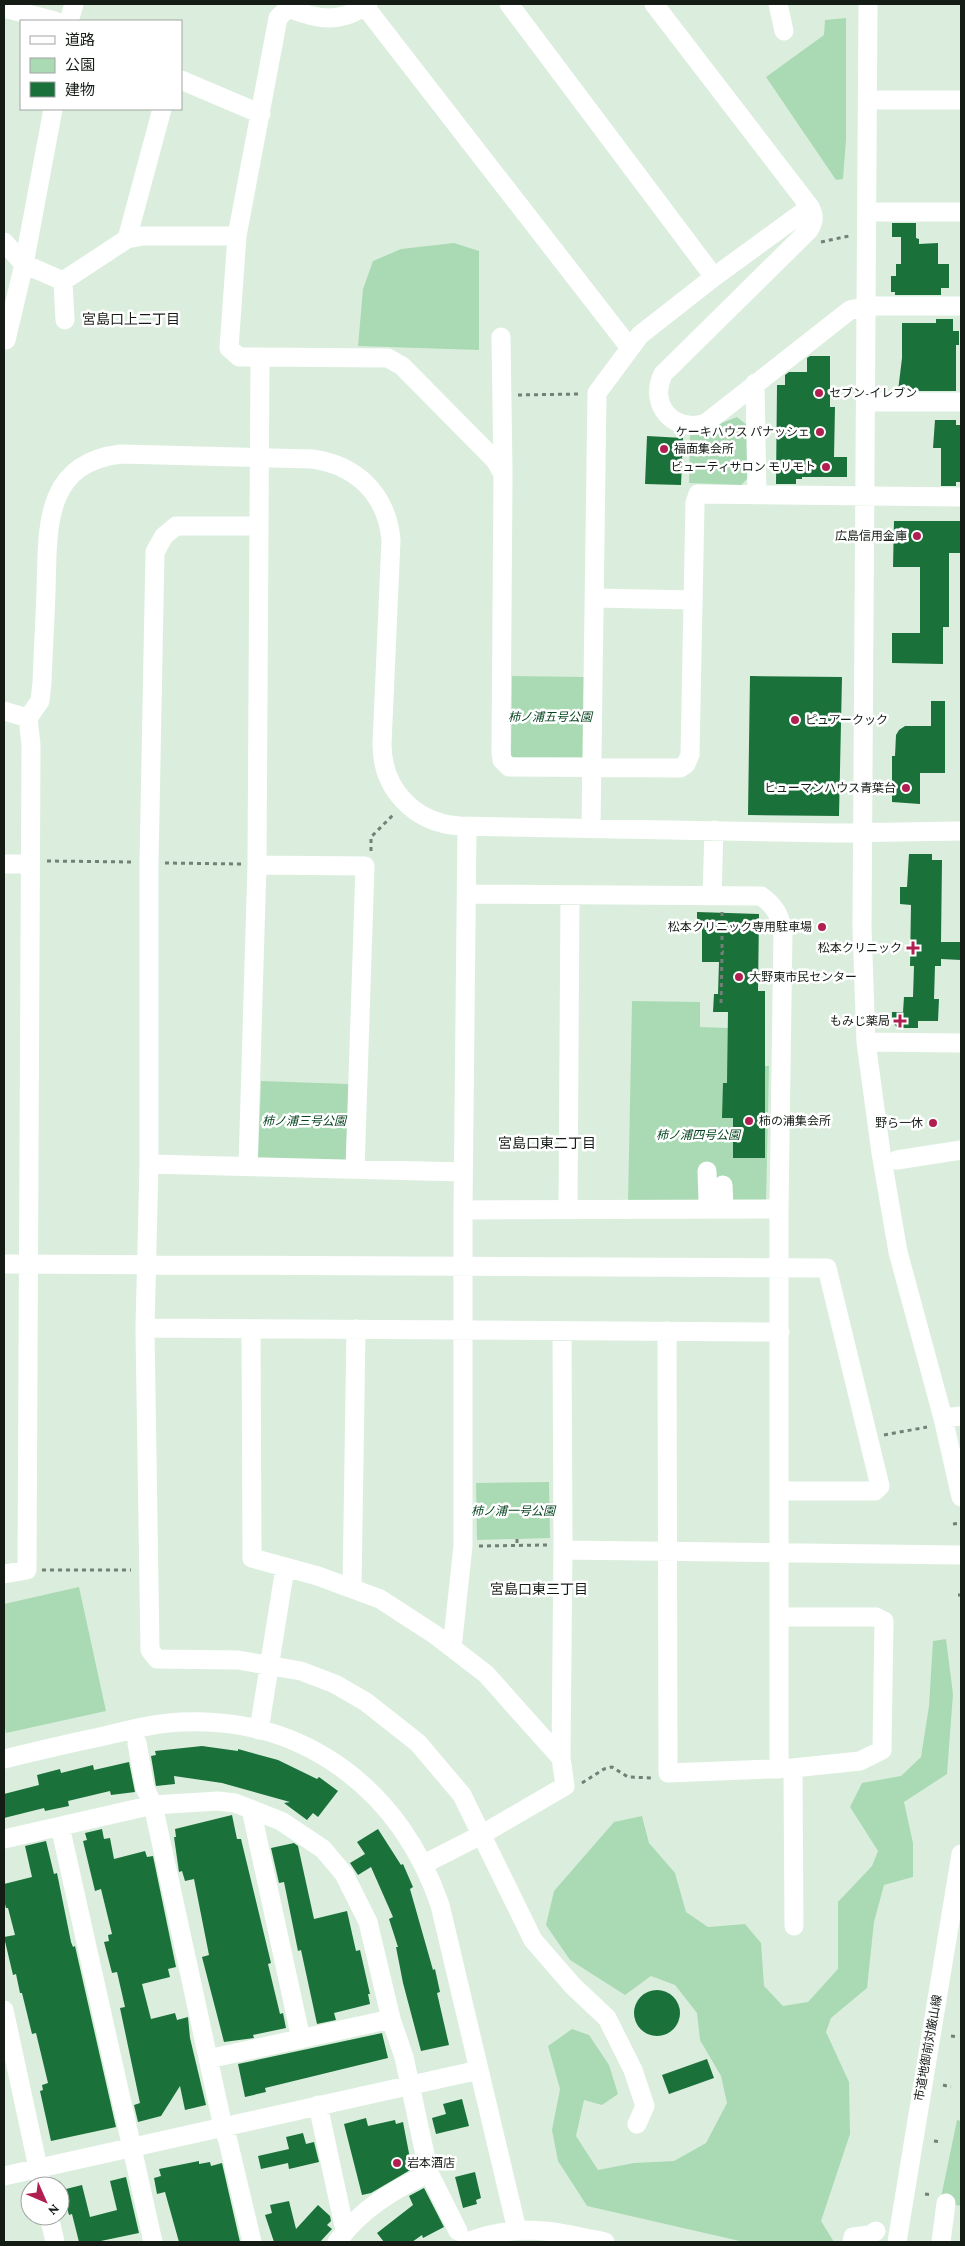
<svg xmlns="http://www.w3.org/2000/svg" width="965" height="2246" font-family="'Crimson Pro','Noto Sans JP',serif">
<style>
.green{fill:#aadab4}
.building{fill:#1b713a}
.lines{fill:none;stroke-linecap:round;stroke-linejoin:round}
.path{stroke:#738075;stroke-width:3;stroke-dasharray:4 4;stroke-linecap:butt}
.minor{stroke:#fff;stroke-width:19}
.poi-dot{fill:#b01f4f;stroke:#fff;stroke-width:2}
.labels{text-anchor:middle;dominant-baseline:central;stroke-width:5;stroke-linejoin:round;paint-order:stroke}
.poi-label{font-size:12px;fill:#151c16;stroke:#fff;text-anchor:end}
.park-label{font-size:12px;font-style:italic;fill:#05441f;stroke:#fff}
.street-label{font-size:12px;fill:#151c16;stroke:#fff}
.neighbourhood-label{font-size:14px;fill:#151c16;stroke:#fff}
</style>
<rect width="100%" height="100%" fill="#dbeede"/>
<path class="green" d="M846,18V140L843,179L836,180L766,77L824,35L825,20Z
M454,243L479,251V350L358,346L363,289L373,261L401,249Z
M737,417L748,426V478L741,485L689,483L690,435Z
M512,676L589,677L588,757H511Z
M632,1001L700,1002V1027L728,1028V1066H769L766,1203H628Z
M261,1081L349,1084L346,1161L258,1158Z
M549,1482L550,1538L477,1540L476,1483Z
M79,1587L106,1711L6,1733L4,1724V1604Z
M946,1639L953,1694L947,1774L904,1802L913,1843V1877L884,1885L874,1922L867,1988L831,2018L826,2032L849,2082L850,2134L821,2221L834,2242H744L587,2206L558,2161L552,2130L560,2089L548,2046L572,2029L589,2035L609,2065L618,2094L602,2105L584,2100L576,2136L598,2170L634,2163L674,2161L706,2143L727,2103L721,2076L700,2040L697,2013L675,1985L651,1976L625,1995L570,1960L546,1925L554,1891L614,1822L642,1816L649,1843L675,1873L686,1912L708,1927L745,1924L761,1943L764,1986L783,2006L808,2002L838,1969V1902L872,1866L878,1851L850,1807L862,1783L901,1776L921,1757L929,1706L933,1641Z
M957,2120L961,2121V2206L940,2202Z"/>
<path class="building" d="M892,223H916V238L919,239V244L938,243V264H949V288H941V295H895V292H891V276H896V264H901V237H892Z
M936,319H953V331H959V345H956V391H898L902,358V323H936Z
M810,356H830V407H835L834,457H847V477H802V479H796V484H776L777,385H785V375L789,372H807V358Z
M935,420H956V425H961V482H956V486H941V448H933Z
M647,436L683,438L681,485L645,484Z
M894,521H961V553H949V627H943V664L892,663V633H920V567H893Z
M750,676L842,677L839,816L748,815Z
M931,701H945V773H920V804L892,802V756H895L896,735L899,730L905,726H931Z
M909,854H932V860H942L941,942H961V960L941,959V966H935L934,999H939L938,1021H918V1028H898L892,1022V1012H903L904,997H913L914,966H910L911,905L900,904V887H907Z
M697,912L759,914L758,991H765V1158H733V1118H722L723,1083H727L728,1012H713L714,994H718L719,962H702V925H697Z
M202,1746L238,1751V1749L278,1760L317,1779L319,1777L338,1791L318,1817L313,1813L307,1820L284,1803L290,1802L222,1783L174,1776L175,1784L156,1786L151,1756L156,1755L155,1751Z
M129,1762L135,1792L111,1795L110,1791L68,1801L69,1806L45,1811L44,1808L4,1818V1794L39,1785L37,1775L60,1769L61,1773L93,1765L94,1770Z
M232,1815L237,1839H241L271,1963L268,1964L280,2014L283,2013L286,2028L253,2035L254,2038L224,2042L202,1957L209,1955L194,1879L185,1881L182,1871L179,1872L174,1837H176L175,1829Z
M102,1829L104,1839L110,1838L114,1859L145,1851L147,1857L153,1856L176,1967L168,1969L170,1977L142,1984L151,2019L175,2013L177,2020L188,2017L190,2038L206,2105L185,2110L180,2086L161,2116L138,2122L134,2105L140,2103L120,2008L125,2007L117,1972L112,1973L104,1942L109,1941L108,1935L112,1934L101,1889L95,1891L83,1841L87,1840L85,1833Z
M378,1829L401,1865L403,1864L413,1887L410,1889L433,1970L435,1969L440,1992L437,1993L449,2045L421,2051L403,1983L396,1947H398L389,1919L393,1917L371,1867L358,1875L350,1863L365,1854L357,1842Z
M46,1841L54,1874L57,1873L71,1942L73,1947L75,1946L116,2127L51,2141L40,2091L43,2090L42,2085L48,2083L36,2033L32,2034L22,1993H20L16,1974L13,1975L4,1937L15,1935L8,1908H6L4,1900V1884L32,1877L25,1846Z
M294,1843L298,1846L314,1919L347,1911L356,1951L360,1950L370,1994H368L370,2004L334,2013L336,2020L317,2024L301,1950L298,1951L284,1882L279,1883L271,1848Z
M634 2013a23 23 0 1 1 46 0a23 23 0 1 1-46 0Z
M382,2033L388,2058L265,2088L266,2092L245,2097L238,2064Z
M707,2059L714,2078L669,2094L662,2075Z
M462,2099L469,2126L436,2134L432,2118L446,2114L443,2104Z
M366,2118L368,2126L395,2120L396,2124L403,2122L412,2169L371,2193L362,2195L344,2124Z
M303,2133L306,2144L314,2142L319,2162L289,2169L288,2163L261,2169L258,2156L289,2149L286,2137Z
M199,2161V2164L210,2162L211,2166L222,2163L240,2242H179L165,2192L157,2194L154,2178L161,2176L159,2169Z
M475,2172L481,2198L476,2200L477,2204L463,2208L455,2177Z
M126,2177L139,2233L96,2242H79L72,2214L69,2215L62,2190L82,2185L90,2217L117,2210L110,2181Z
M424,2188L444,2227L423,2238L422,2235L412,2242H384L377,2233L413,2205L409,2196Z
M289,2201L296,2229L318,2205L330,2216L331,2221L327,2225L332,2229L320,2242H274L265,2215L272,2213L270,2205Z"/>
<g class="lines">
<path class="path" d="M821,242L849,236
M518,395L581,394
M371,851V837L394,814
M47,861L133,862
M165,863L241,864
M722,912V952H724
M721,1003L722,952
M884,1435L927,1427
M953,1524L961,1523
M517,1539V1546
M479,1546L547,1545
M42,1570H131
M958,1595H961
M582,1783L604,1769L612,1767L628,1777L652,1778
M951,2036L959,2037
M943,2085L951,2087
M934,2141L942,2142
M925,2194L933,2195"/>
<path class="minor" d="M363,4L630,348
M368,4C340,24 318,20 288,8L278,18L237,236L229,348L239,357L388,358L402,366L495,460L503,474L501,752L502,760L509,767L680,768L686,764L690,755L695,503L698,494L961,497
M509,4L714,277
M654,4L810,207C815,216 814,222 809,230L663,374C648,405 674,434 706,423L850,310L867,306H961
M778,4L784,31
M868,4L862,927L866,1042L881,1153L898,1252L943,1418L961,1497
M4,8L55,21
M69,21L74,4
M181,80L261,114
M868,100H961
M867,212H961
M127,239L162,109
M4,242L24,264L63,281L127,239L143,236H237
M63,281L65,320
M501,337L503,473
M6,340L24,264L53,109
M755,383L757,495
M867,402H961
M259,526H176L164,536L155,552L149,863V1164L145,1328L150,1650L157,1659L238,1660L301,1671L335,1684L366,1702L418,1743L462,1795L533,1940L573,1986L607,2018L633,2070L645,2106L637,2124
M594,598L693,600
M4,711L28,718
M591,828L597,393L640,335L714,277L810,207
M4,864H30
M257,865L365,866L355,1169
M467,894L761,896C775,906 779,914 783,930L779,1209
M712,896L714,830
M866,1042L961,1043
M897,1160L961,1150
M149,1164L463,1172
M248,1166L257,865L260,357
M707,1171L708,1201L711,1209
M723,1185L724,1209
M568,1209L570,895
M463,1210L467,826
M4,1264L827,1268L880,1486L875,1491H779
M145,1328L780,1332
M251,1330L252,1558L318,1576L380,1599L434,1634L486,1674L561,1758
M667,1331L668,1773L793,1768L860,1761L882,1750L884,1621L876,1617H779
M943,1418L961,1416
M563,1550L961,1555
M4,1574L27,1570L31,745L28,718L40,701L42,683C43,653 45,622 46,591C48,531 42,463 121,454L312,459C357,465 387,495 391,540L382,744C382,789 414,823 460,826L835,833L961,831
M352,1588L356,1329
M452,1648L463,1546V1210L779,1209V1769
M259,1730L285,1568
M137,1743L145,1788L153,1805L223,2127L228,2141L252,2242
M4,1759C37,1751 70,1743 104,1736C129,1730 155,1723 182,1722C305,1716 401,1791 440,1905L517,2230
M793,1768L794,1926
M251,1809L301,2039
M60,1826L153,2242
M4,1839L153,1805L218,1801L235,1803L281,1821L323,1849L344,1874L368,1922L391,2019L404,2057L429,2173L458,2231
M424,1864L481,1835L565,1786L561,1758L563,1545L562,1331
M4,2010L42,2186
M208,2059L391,2019
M318,2105L345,2231
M4,2176L479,2070
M49,2216L55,2242
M337,2242C361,2209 393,2190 429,2173
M467,2242C520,2222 553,2231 605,2242
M852,2242L853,2237L870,2235L876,2231
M897,2242L961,1854
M941,2242L946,2203"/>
</g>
<g class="poi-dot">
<circle cx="819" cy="393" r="5"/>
<circle cx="820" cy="432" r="5"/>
<circle cx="664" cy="449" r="5"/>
<circle cx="826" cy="467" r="5"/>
<circle cx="917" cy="536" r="5"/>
<circle cx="795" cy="720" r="5"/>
<circle cx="906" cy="788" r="5"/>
<circle cx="822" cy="927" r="5"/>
<path d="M910.5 940.5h5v5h5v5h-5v5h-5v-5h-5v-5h5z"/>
<circle cx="739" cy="977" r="5"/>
<path d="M897.5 1013.5h5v5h5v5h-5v5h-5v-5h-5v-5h5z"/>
<circle cx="749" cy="1121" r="5"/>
<circle cx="933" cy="1123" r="5"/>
<circle cx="397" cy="2163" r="5"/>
</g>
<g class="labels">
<g class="poi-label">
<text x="829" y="393" text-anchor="start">セブン-イレブン</text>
<text x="810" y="432">ケーキハウス パナッシェ</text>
<text x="674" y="449" text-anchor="start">福面集会所</text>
<text x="816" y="467">ビューティサロン モリモト</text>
<text x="907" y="536">広島信用金庫</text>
<text x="805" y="720" text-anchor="start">ピュアークック</text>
<text x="896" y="788">ヒューマンハウス青葉台</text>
<text x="812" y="927">松本クリニック専用駐車場</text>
<text x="902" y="948">松本クリニック</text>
<text x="749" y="977" text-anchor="start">大野東市民センター</text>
<text x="890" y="1021">もみじ薬局</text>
<text x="759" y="1121" text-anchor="start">柿の浦集会所</text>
<text x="923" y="1123">野ら一休</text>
<text x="407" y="2163" text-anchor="start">岩本酒店</text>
</g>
<g class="park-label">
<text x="550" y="717">柿ノ浦五号公園</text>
<text x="304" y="1121">柿ノ浦三号公園</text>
<text x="698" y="1135">柿ノ浦四号公園</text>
<text x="513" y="1511">柿ノ浦一号公園</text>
</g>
<g class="street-label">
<text transform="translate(928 2048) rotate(-80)">市道地御前対厳山線</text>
</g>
<g class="neighbourhood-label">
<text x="131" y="319">宮島口上二丁目</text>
<text x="547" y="1143">宮島口東二丁目</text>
<text x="539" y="1589">宮島口東三丁目</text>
</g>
</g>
<rect width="965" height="2246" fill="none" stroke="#151c16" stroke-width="10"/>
<rect x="20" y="20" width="162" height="90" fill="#ffffff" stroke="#a1a4a2"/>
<rect x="30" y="36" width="25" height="8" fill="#ffffff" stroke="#a1a4a2"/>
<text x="65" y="45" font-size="15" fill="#151c16">道路</text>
<rect x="30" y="58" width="25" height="15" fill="#aadab4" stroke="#a1a4a2"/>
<text x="65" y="70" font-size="15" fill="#151c16">公園</text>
<rect x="30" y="82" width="25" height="15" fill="#1b713a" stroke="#a1a4a2"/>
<text x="65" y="95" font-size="15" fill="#151c16">建物</text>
<g transform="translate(45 2201) rotate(135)"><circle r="24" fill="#ffffff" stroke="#a1a4a2"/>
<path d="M0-4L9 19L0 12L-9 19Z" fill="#b01f4f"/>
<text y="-8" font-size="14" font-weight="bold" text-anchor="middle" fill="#151c16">N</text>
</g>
</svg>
